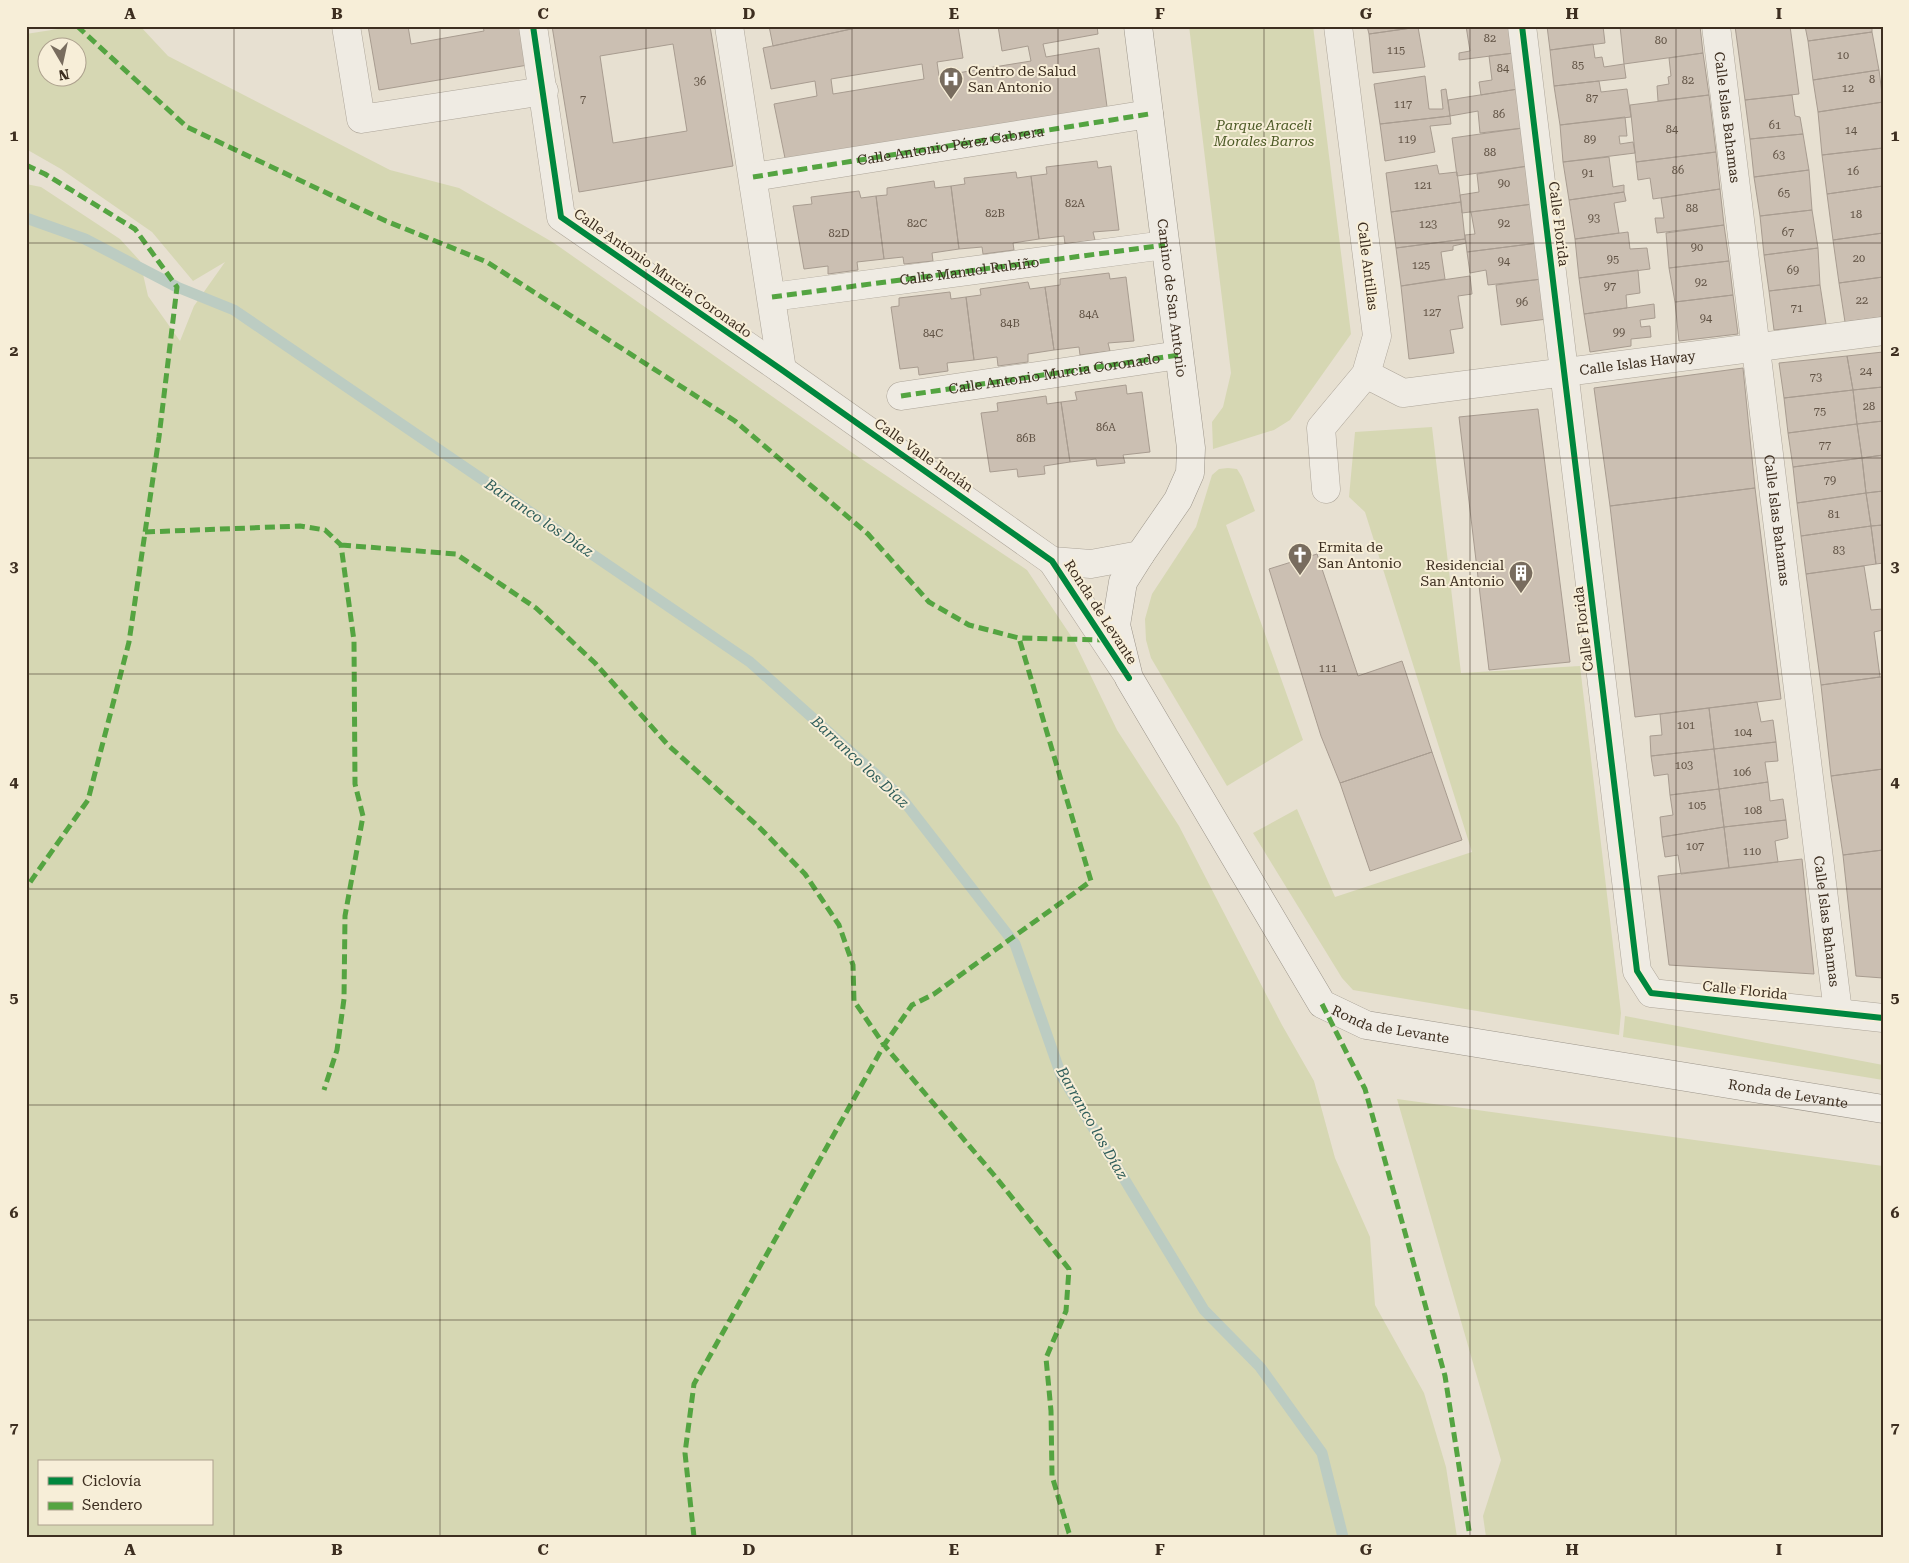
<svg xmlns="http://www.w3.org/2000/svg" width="1909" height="1563" font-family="'Roboto Serif',serif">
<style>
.green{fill:#d6d7b3;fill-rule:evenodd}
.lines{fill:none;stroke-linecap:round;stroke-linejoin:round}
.stream{stroke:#bcccc2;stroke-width:11}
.building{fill:#cbbfb2;stroke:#a89c90;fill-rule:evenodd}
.street-casing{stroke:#ada599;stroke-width:29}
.secondary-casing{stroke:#9c958a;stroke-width:29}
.street{stroke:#efebe3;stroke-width:28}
.secondary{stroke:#efebe3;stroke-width:28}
.quiet{stroke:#54a441;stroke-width:5;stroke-dasharray:10 5;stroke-linecap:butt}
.cycleway-casing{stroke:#f7eed8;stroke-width:9}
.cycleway{stroke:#00873e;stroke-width:6}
.grid{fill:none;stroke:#3d2e20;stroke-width:1;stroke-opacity:0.55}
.labels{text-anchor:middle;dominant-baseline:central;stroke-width:4;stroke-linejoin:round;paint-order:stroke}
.number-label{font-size:11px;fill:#605244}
.poi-label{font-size:14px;fill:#3d2e20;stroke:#f7eed8;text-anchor:start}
.street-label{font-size:14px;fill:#3d2e20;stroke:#f7eed8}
.park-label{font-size:14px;font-style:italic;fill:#4d5a26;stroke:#f7eed8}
.water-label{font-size:15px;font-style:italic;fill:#2f5d5a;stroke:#f7eed8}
.neatline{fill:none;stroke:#3d2e20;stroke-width:2}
.grid-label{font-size:16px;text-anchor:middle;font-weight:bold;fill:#3d2e20}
</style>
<rect width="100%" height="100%" fill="#e7e0d1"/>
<path class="green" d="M77,26H140L168,56L390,170L459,188L554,243L854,454L1027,570L1073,639L1117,730L1179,826L1282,1025L1314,1081L1335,1158L1370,1237L1375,1305L1424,1393L1446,1467L1457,1537H26V184L41,187L120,239L140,261L148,296L180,341L194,306L225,262L193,281L152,232L61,169L26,149V34ZM48,48H78V78H48ZM39,1462H211V1524H39Z
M1189,26H1313L1351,334L1290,420L1274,430L1213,449L1212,422L1223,407L1231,373Z
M1432,427L1461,673L1580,666L1621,1013L1619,1035L1353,990L1342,978L1253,833L1297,809L1335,897L1472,852L1365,512L1349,497L1355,432Z
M1228,468L1237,469L1242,477L1255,511L1226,525L1303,740L1227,786L1151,658L1146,640L1145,619L1152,594L1196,527L1212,475L1219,469Z
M1625,1016L1883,1065V1080L1623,1037Z
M1397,1099L1883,1166V1537H1486L1483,1516L1501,1460Z"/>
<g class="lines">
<path class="stream" d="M26,218L85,239L177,287L234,310L750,662L900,796L1015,944L1061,1075L1204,1310L1260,1367L1322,1453L1343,1537"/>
</g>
<path class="building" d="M368,26H408L411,44L484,31L483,26H522L528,65L379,90Z
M552,26H710L733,166L579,192ZM673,44L687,131L613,143L600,56Z
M769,26H865L773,46Z
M865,26H958L963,58L937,62L939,76L1031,61L1028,46L1002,51L998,26H1097L1098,34L1043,44L1046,57L1099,48L1108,114L787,168L774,104L817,96L815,81L771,89L763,48ZM922,64L924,79L833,94L831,79Z
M1367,26H1426L1369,34Z
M1466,26H1511L1514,53L1459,60V53L1470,51Z
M1547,26H1603L1605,43L1550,50Z
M1620,26H1700L1703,53L1624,64Z
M1735,26H1790L1799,94L1745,100Z
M1805,26H1872V32L1808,41Z
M1418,27L1425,67L1373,73L1369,34Z
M1872,32L1879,70L1813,80L1808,41Z
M1593,44L1595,58L1602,57L1604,67L1624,64L1626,78L1554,86L1550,50Z
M1514,53L1518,89L1481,95L1479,82L1492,80L1489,56Z
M1703,53L1709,95L1658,101L1657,86L1669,84L1668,77L1671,76L1669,58Z
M1879,70L1883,102L1818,112L1813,80Z
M1425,76L1429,109H1443L1441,90L1446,89L1450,116L1380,124L1374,84Z
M1599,81L1601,92L1627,89L1631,117L1560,125L1554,86Z
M1518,89L1523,128L1480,133L1478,111L1450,116L1448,100Z
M1709,95L1716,152L1636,162L1630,105Z
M1792,95L1795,116L1800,117L1803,134L1750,139L1745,100Z
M1883,102V148L1822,155L1818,112Z
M1450,116L1451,124L1430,126L1435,152L1385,161L1380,124Z
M1625,117L1627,136H1619L1620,144L1633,142L1635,153L1563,162L1560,125Z
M1523,128L1528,166L1457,176L1452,138Z
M1803,134L1809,170L1754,177L1750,139Z
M1883,148V186L1827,194L1822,155Z
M1716,152L1720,189L1653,199L1650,178L1638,180L1636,162Z
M1609,157L1613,187L1624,185V192L1569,200L1563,162Z
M1097,161L1098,168L1111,166L1119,230L1093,232L1095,240L1065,244L1064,236L1039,239L1031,176L1047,174L1046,167Z
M1437,165L1439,174L1457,172L1461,202L1391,212L1386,173Z
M1528,166L1533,204L1462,213L1460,195L1479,192L1477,174Z
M1809,170L1812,210L1760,216L1754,177Z
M1016,172L1017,178L1031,176L1039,239L1013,243L1014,250L983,254L982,247L959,249L951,186L965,184L964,178Z
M934,181L935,188L951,186L959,249L932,253L933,261L904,264L903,257L884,259L876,196L887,195V188Z
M1883,186V233L1833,240L1827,194Z
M1720,189L1724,225L1657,233L1655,218H1664L1661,198Z
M859,191L861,198L876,196L884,259L857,262L858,270L828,274V266L804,269L793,206L812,204L811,197Z
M1624,192L1626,201L1614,203L1619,233L1575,239L1569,200Z
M1461,202L1465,239L1396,248L1391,212Z
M1533,204L1538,243L1467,252L1465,235L1475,234L1471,212Z
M1812,210L1818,248L1764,255L1760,216Z
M1724,225L1729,261L1669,268L1666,233Z
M1628,232L1630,249L1647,248L1650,269L1579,278L1575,239Z
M1883,233V277L1839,283L1833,240Z
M1465,239L1466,243L1453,246V250L1441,252L1445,279L1401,286L1396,248Z
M1538,243L1542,279L1488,285L1486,270L1470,273L1467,252Z
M1818,248L1820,285L1769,291L1764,255Z
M1729,261L1733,295L1675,302L1669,268Z
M1638,270L1640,293L1626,295L1627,308L1584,314L1579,278Z
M1109,273L1110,279L1126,277L1134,341L1108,343L1110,351L1080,355L1079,347L1054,350L1045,287L1060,285V279Z
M1470,276L1472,294L1458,296L1463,328L1450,330L1454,353L1409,359L1401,286Z
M1883,277V317L1845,322L1839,283Z
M1542,279L1547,319L1501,325L1496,285Z
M1028,282L1030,289L1045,287L1054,350L1028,354V362L998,366L997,357L974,360L966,297L981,295L980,289Z
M1820,285L1826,324L1774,330L1769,291Z
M950,292L951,299L966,297L974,360L947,363L948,371L919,375L918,367L900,369L891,307L899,306V298Z
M1733,295L1738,334L1679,341L1675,302Z
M1654,304L1655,318L1640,320L1641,327L1650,326L1651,337L1631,339V346L1590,352L1584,314Z
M1883,352V387L1853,390L1847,356Z
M1847,356L1853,390L1784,398L1779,363Z
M1743,368L1755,488L1610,506L1594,388Z
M1126,385L1127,394L1142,392L1150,452L1123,455L1125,463L1097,466L1096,459L1070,462L1061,402L1077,400L1075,392Z
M1883,387V421L1857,424L1853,390Z
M1853,390L1857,424L1788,433L1784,398Z
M1046,396L1047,404L1061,402L1070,462L1044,466L1045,474L1018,477L1017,469L990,472L981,413L998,411L997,403Z
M1538,409L1570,662L1489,670L1459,417Z
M1883,421V455L1862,458L1857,424Z
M1857,424L1862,458L1793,467L1788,433Z
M1883,455V491L1866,493L1862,458Z
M1862,458L1866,493L1797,503L1793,467Z
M1755,488L1781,699L1635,717L1610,506Z
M1883,491V525L1871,526L1866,493Z
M1866,493L1871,526L1801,536L1797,503Z
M1883,525V563L1876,564L1871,526Z
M1871,526L1876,564L1806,574L1801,536Z
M1317,554L1358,676L1402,661L1432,752L1340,783L1321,736L1269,569Z
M1864,566L1871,610L1883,609V630L1874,632L1880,677L1821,685L1806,574Z
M1880,677H1883V769L1831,776L1821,685Z
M1757,702L1761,722L1773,720L1776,742L1714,749L1709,708Z
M1709,708L1714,749L1651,756L1650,736L1662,735L1660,714Z
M1776,742L1778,761L1765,762L1768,782L1719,789L1714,749Z
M1714,749L1719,789L1670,795L1668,774L1654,776L1651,756Z
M1432,752L1462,840L1370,871L1340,783Z
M1883,769V850L1843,855L1831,776Z
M1768,782L1770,801L1783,799L1786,820L1724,827L1719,789Z
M1719,789L1724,827L1662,837L1660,817L1673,815L1670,795Z
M1786,820L1788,838L1775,841L1778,862L1729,868L1724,827Z
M1724,827L1729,868L1681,874L1678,855L1665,857L1662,837Z
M1883,850V978L1856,976L1843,855Z
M1802,859L1814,974L1669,965L1658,876Z"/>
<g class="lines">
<defs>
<g id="street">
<path d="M346,26L361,119L544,91"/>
<path d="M533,26L561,217L782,370L1052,561L1127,674"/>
<path d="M729,26L782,370"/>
<path d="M1522,26L1637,971L1651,993L1883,1018"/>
<path id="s1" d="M1716,26L1838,1012"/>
<path id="s2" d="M753,177L1149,114"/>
<path id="s3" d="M772,297L1165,245"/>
<path id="s4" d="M1366,374L1403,393L1883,331"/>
<path id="s5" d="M901,396L1179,355"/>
<path d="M1326,489L1321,428L1366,374L1377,336L1338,26"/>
<path d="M1052,561L1091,564L1140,555"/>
</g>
<g id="secondary">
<path id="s6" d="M1138,26L1191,448L1190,473L1178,500L1140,555L1123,582L1116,625L1129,678L1322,1004L1366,1025L1883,1109"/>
</g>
</defs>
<use href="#street" class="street-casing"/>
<use href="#secondary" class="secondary-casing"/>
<use href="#street" class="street"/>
<use href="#secondary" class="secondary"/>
<path class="quiet" d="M77,26L187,127L386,221L487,262L735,421L868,534L929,602L969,625L1019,638L1104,640
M26,165L45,174L135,229L177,287L159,437L129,642L88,800L26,888
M753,177L1149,114
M772,297L1165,245
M901,396L1179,355
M145,532L300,526L325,530L341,545L354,641L355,784L363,816L345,916L344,999L337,1050L324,1090
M341,545L456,554L536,608L595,663L668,745L759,827L805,874L839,925L853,965L854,1001L884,1045L994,1175L1069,1269L1066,1311L1046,1358L1051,1411L1052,1476L1069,1533L1072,1537
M1322,1004L1365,1089L1445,1376L1470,1537
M694,1537L685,1453L694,1384L884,1045L912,1005L934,994L1091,881L1019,638"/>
<defs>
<path id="cycleway" d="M533,26L561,217L782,370L1052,561L1129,678
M1522,26L1637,971L1651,993L1883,1018"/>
</defs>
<use href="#cycleway" class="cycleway-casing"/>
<use href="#cycleway" class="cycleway"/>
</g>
<path class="grid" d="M234,26V1537M440,26V1537M646,26V1537M852,26V1537M1058,26V1537M1264,26V1537M1470,26V1537M1676,26V1537M26,243H1883M26,458H1883M26,674H1883M26,889H1883M26,1105H1883M26,1320H1883"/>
<defs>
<symbol id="hospital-pin" viewBox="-11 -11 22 30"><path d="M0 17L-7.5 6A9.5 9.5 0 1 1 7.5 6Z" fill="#786c5e" stroke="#f7eed8"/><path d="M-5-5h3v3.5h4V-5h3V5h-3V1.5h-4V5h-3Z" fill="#fff"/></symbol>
<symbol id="church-pin" viewBox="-11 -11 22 30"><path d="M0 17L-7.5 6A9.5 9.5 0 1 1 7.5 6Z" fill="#786c5e" stroke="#f7eed8"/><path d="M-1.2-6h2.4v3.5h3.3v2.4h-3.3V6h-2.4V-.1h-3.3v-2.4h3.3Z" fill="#fff"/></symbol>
<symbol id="building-pin" viewBox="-11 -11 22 30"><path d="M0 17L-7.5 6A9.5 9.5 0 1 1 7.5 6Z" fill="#786c5e" stroke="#f7eed8"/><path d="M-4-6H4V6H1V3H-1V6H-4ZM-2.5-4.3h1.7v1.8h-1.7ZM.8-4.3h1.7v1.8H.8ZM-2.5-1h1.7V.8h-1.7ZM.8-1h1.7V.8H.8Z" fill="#fff"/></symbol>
</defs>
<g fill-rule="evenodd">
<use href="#hospital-pin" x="937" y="65" width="28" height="38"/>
<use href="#church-pin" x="1286" y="541" width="28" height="38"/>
<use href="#building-pin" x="1507" y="559" width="28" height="38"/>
</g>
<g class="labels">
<g class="number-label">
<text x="1490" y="38">82</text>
<text x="1661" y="40">80</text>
<text x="1396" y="50">115</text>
<text x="1843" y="55">10</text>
<text x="1578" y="65">85</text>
<text x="1503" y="68">84</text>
<text x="1872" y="79">8</text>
<text x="1688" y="80">82</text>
<text x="700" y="81">36</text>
<text x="1848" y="88">12</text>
<text x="1592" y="98">87</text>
<text x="583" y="99">7</text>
<text x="1403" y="104">117</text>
<text x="1499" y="114">86</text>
<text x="1775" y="125">61</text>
<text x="1672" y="129">84</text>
<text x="1851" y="130">14</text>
<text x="1407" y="139">119</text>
<text x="1590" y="139">89</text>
<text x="1490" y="152">88</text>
<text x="1779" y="155">63</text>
<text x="1678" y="170">86</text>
<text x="1853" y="171">16</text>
<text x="1588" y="173">91</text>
<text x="1504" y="183">90</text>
<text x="1423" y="185">121</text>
<text x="1784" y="193">65</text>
<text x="1075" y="203">82A</text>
<text x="1692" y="208">88</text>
<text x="995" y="213">82B</text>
<text x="1856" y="214">18</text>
<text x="1594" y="218">93</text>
<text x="917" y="223">82C</text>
<text x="1504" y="223">92</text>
<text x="1428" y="224">123</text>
<text x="1788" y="232">67</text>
<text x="839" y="233">82D</text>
<text x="1697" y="247">90</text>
<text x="1859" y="258">20</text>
<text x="1613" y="259">95</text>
<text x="1504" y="261">94</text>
<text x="1421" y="265">125</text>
<text x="1793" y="270">69</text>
<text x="1701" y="282">92</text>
<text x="1610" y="286">97</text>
<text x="1862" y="300">22</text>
<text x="1522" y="302">96</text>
<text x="1797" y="308">71</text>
<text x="1432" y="312">127</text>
<text x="1089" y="314">84A</text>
<text x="1706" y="318">94</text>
<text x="1010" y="323">84B</text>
<text x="1619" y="332">99</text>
<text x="933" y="333">84C</text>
<text x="1866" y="371">24</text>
<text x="1816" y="377">73</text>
<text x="1869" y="406">28</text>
<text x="1820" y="411">75</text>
<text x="1106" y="427">86A</text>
<text x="1026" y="438">86B</text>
<text x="1825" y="445">77</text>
<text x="1830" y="480">79</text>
<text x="1834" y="514">81</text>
<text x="1839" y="550">83</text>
<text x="1328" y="668">111</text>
<text x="1686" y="725">101</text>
<text x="1743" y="732">104</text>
<text x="1684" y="765">103</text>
<text x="1742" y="772">106</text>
<text x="1697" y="805">105</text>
<text x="1753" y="810">108</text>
<text x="1695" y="846">107</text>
<text x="1752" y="851">110</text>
</g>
<g class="poi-label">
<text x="968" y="71">Centro de Salud<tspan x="968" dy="16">San Antonio</tspan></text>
<text x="1318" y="547">Ermita de<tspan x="1318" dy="16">San Antonio</tspan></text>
<text x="1504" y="565" text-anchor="end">Residencial<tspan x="1504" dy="16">San Antonio</tspan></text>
</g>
<g class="street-label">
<text stroke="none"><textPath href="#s1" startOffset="92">Calle Islas Bahamas</textPath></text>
<text stroke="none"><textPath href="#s2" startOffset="200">Calle Antonio Pérez Cabrera</textPath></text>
<text transform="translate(1559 224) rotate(83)">Calle Florida</text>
<text transform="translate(1368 266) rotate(83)">Calle Antillas</text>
<text stroke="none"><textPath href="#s3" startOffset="199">Calle Manuel Rubiño</textPath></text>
<text transform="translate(663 273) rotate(35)">Calle Antonio Murcia Coronado</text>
<text stroke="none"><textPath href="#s6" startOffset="274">Camino de San Antonio</textPath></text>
<text stroke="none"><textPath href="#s4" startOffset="278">Calle Islas Haway</textPath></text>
<text stroke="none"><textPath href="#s5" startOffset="155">Calle Antonio Murcia Coronado</textPath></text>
<text transform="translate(924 455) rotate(35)">Calle Valle Inclán</text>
<text stroke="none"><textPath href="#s1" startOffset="498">Calle Islas Bahamas</textPath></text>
<text transform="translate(1101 612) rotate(57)">Ronda de Levante</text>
<text transform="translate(1583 629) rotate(-97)">Calle Florida</text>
<text stroke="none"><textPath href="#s1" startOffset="902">Calle Islas Bahamas</textPath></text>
<text transform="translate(1745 990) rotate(6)">Calle Florida</text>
<text stroke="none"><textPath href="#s6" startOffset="1128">Ronda de Levante</textPath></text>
<text stroke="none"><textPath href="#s6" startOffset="1532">Ronda de Levante</textPath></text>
</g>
<g class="park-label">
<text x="1264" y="125">Parque Araceli<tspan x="1264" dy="16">Morales Barros</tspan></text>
</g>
<g class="water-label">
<text transform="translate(539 518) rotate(34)">Barranco los Díaz</text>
<text transform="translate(860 762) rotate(43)">Barranco los Díaz</text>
<text transform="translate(1092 1123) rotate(60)">Barranco los Díaz</text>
</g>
</g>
<rect width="1909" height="1563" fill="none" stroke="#f7eed8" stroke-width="55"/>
<rect x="38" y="1460" width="175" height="65" fill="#f7eed8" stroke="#ada18e"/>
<rect x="48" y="1477" width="25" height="8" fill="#00873e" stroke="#ada18e"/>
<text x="82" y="1486" font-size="15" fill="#3d2e20">Ciclovía</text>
<rect x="48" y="1502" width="25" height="8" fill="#54a441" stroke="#ada18e"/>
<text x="82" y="1510" font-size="15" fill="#3d2e20">Sendero</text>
<g transform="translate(62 62) rotate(171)"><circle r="24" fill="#f7eed8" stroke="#ada18e"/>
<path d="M0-4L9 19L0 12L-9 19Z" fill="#786c5e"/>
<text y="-8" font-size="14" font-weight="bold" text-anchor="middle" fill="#3d2e20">N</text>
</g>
<rect x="28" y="28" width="1854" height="1508" class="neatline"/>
<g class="grid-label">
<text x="130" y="19">A</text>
<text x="337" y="19">B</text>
<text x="543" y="19">C</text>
<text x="749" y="19">D</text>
<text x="954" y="19">E</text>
<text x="1160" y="19">F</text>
<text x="1366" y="19">G</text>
<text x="1572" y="19">H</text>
<text x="1779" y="19">I</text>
<text x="14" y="141">1</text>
<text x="1895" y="141">1</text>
<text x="14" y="356">2</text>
<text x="1895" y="356">2</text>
<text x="14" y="572">3</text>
<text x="1895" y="572">3</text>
<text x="14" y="787">4</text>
<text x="1895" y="787">4</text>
<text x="14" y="1003">5</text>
<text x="1895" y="1003">5</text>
<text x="14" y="1218">6</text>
<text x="1895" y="1218">6</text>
<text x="14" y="1433">7</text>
<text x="1895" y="1433">7</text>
<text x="130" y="1555">A</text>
<text x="337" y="1555">B</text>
<text x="543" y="1555">C</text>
<text x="749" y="1555">D</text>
<text x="954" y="1555">E</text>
<text x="1160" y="1555">F</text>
<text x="1366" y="1555">G</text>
<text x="1572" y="1555">H</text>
<text x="1779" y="1555">I</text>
</g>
</svg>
